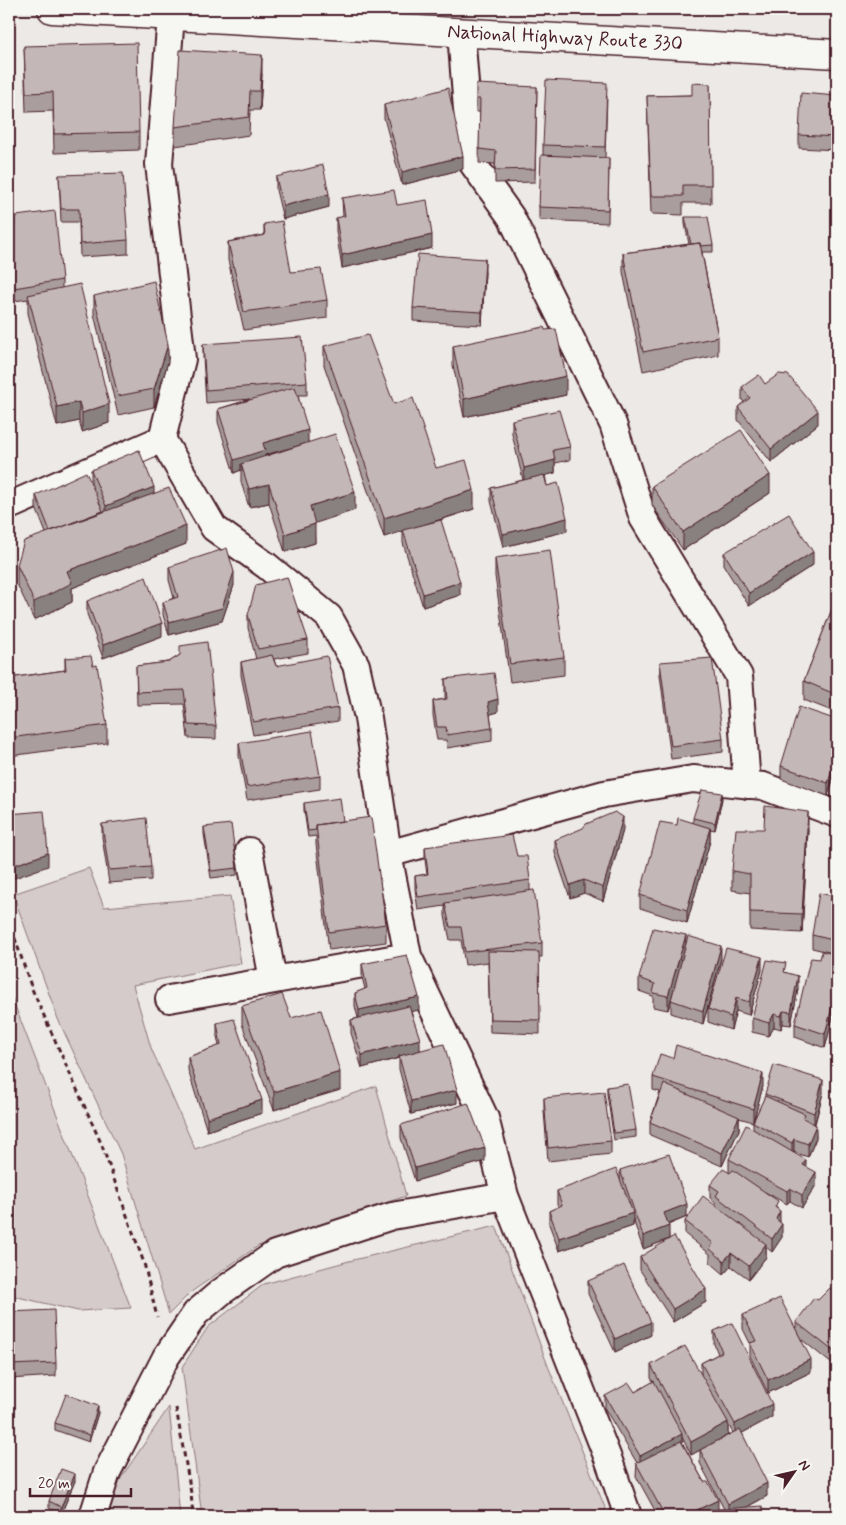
<svg xmlns="http://www.w3.org/2000/svg" width="846" height="1525" font-family="Mynerve,sans-serif">
<style>
.green{fill:#d4cbca;stroke:#8f757a}
.lines{fill:none;stroke-linecap:round;stroke-linejoin:round}
.street-casing{stroke:#4a1f2b;stroke-width:30}
.highway-casing{stroke:#4a1f2b;stroke-width:31}
.path{stroke:#4a1f2b;stroke-width:3;stroke-dasharray:5 4;stroke-linecap:butt}
.street{stroke:#f6f6f2;stroke-width:26}
.highway{stroke:#f6f6f2;stroke-width:28}
.wall{fill:#a99d9d;stroke:#4a1f2b;fill-rule:evenodd}
.shaded-wall{fill:#898080;stroke:#4a1f2b}
.building{fill:#c4b7b7;stroke:#4a1f2b}
.labels{text-anchor:middle;dominant-baseline:central;stroke-width:4;stroke-linejoin:round;paint-order:stroke}
.street-label{font-size:20px;fill:#4a1f2b;stroke:#f6f6f2}
</style>
<rect width="100%" height="100%" fill="#ece9e6"/>
<filter id="ink" filterUnits="userSpaceOnUse"><feTurbulence type="fractalNoise" baseFrequency=".02" numOctaves="2"/><feDisplacementMap in="SourceGraphic" scale="10" xChannelSelector="R" yChannelSelector="G"/><feConvolveMatrix kernelMatrix="1 2 1 2 8 2 1 2 1" color-interpolation-filters="sRGB"/></filter>
<g filter="url(#ink)">
<path class="green" d="M89,868L104,907L230,896L241,963L133,985L151,1048L195,1149L376,1086L406,1196L258,1246L191,1292L169,1314L121,1154L58,1019L13,894Z
M9,990L131,1308L78,1311L9,1295Z
M496,1226L548,1366L606,1510L577,1516H202L182,1367L208,1327L264,1284L349,1261Z
M169,1407L180,1516H106L117,1484Z"/>
<g class="lines">
<defs>
<path id="street" d="M171,16L159,164L182,359L162,439L214,528L267,566L329,617L356,665L368,718L388,854L408,956L485,1118L505,1196L609,1461L628,1516
M461,32L471,161L511,217L613,424L643,518L739,676L747,785
M9,506L162,439
M249,851L273,980
M388,854L604,794L693,779L763,786L837,814
M169,999L402,957
M93,1516L107,1472L166,1357L196,1313L221,1292L275,1254L392,1216L505,1196"/>
<path id="highway" d="M52,9L837,54"/>
</defs>
<use href="#street" class="street-casing"/>
<use href="#highway" class="highway-casing"/>
<path class="path" d="M9,921L32,989L101,1143L144,1263L157,1317
M176,1408L191,1493L193,1516"/>
<use href="#street" class="street"/>
<use href="#highway" class="highway"/>
</g>
<path class="wall" d="M24,46L139,132V150L54,153L53,111L26,112Z
M262,74L260,110H250L249,135L175,146V127Z
M710,84L711,203H683V215L651,214L647,96L692,95Z
M537,87L535,182L495,183V164L479,163L480,112H476V99Z
M607,96L605,158H609L608,223L539,220V207L543,155V145Z
M837,96V150L799,148V135Z
M384,105L463,169L402,185L384,118Z
M59,175L128,240V254L80,257L79,222H61Z
M276,177L329,207L283,219L276,190Z
M342,198L397,205L432,248L342,268L336,231V218L343,217Z
M685,217L713,245V252H702L718,337V355L643,371L623,272V253L689,244L685,224Z
M264,224L291,272L327,300V318L244,330L228,260V242L264,235Z
M9,229L62,280V287L109,423L82,432L79,421L57,426L28,313V299L14,301L11,286L9,283Z
M485,272L482,325L413,321V308Z
M94,296L168,362L154,407L118,415L94,314Z
M203,344L307,382V395H298L308,442L355,510L314,523L315,543L285,552L269,503L249,507L241,482V470L234,473L218,422V409L250,399L206,403L203,357ZM288,449L265,456V455Z
M324,346L394,404L436,468L474,509L434,522L460,595L423,607L403,543V531L384,537L324,365Z
M453,346L566,395L464,417L453,365Z
M765,384L818,424L771,462L738,420V407L744,402L742,400V387Z
M512,420L570,447V460L555,463V473L545,475L547,486L567,531L503,547L491,501V488L523,480L512,434Z
M91,470L154,494L186,544L72,588V602L34,620L17,584V565L46,533L36,508V495L91,483Z
M652,486L770,493L683,550L652,505Z
M724,553L813,565L749,606L724,566Z
M495,558L564,657V675L510,682L495,576Z
M169,567L234,585L222,621L169,635L163,615V602L174,598L169,580Z
M837,596V713L804,700V681Z
M87,601L162,636L103,658L87,614Z
M248,615L308,640V653L274,659L276,666L338,708V721L253,735L241,675V662L256,659L248,628Z
M180,655L216,726V739L188,738L184,704L137,705L136,666L169,662Z
M65,658L93,666L107,725V743L9,756V678L65,670Z
M660,662L723,739V752L671,759L660,675Z
M445,679L498,712L490,714L492,728V741L447,748L446,740H437L433,715V701L445,699Z
M837,720V767L828,796L781,779V766Z
M239,743L320,776V789L247,800L239,756Z
M722,799L715,830L710,829V841L687,923L640,908V895L677,825L693,823V818Z
M304,803L343,821L386,924V942L329,950L316,844V836L308,837L304,810Z
M102,824L151,867V880L109,883L102,837Z
M204,827L237,868V875L211,878L204,834Z
M623,830L603,901L584,893L570,898L555,853V840Z
M808,830L802,933L750,930V893L732,890V871Z
M425,847L517,856L530,880V891L542,943V957H539L540,1034L490,1032L488,962L465,965L461,940H450L445,916V906L418,910L415,889V876L427,874L425,860Z
M837,897V954L812,948V935Z
M686,947L721,959L703,1024L671,1013V1000L680,967L668,1010L653,1007V996L639,991V978Z
M837,955V1019L833,1017L825,1048L795,1037V1024L820,959Z
M362,964L419,1010L411,1011L420,1050L457,1103L411,1114L399,1069V1058L362,1068L351,1033V1020L358,1018L355,1006V993L365,989L362,977Z
M762,970L749,1015L736,1011L731,1030L708,1022V1009Z
M786,972L798,989L791,1025L783,1024L781,1029L774,1027L769,1036L752,1032V1018Z
M242,1006L291,1018L340,1090L274,1110L242,1024Z
M217,1023L262,1113L207,1131L188,1070V1057L219,1046L217,1036Z
M653,1077L763,1086L753,1122L739,1118V1130L722,1166L650,1135V1122L660,1092L653,1090Z
M607,1087L636,1130V1137L614,1140L607,1094Z
M823,1093L815,1124L816,1138L808,1157L794,1152V1153L806,1167L816,1185L802,1208L790,1201L787,1204L765,1192L778,1209L782,1237L772,1252L766,1247V1257L749,1279L731,1266L724,1274L710,1262V1254L685,1234V1221L716,1206V1203L710,1198V1185L729,1172V1159L753,1129V1122L765,1097V1094Z
M544,1098L611,1141V1154L548,1161L544,1111Z
M401,1125L485,1161L415,1181L401,1138Z
M620,1170L687,1217L668,1225L669,1239L643,1249L633,1219V1226L559,1251L549,1224V1211L558,1207L557,1204V1191L620,1180Z
M837,1243V1278L832,1276V1263Z
M640,1257L706,1302L673,1322L640,1270Z
M588,1281L651,1335L615,1352L588,1294Z
M837,1294V1368L801,1339L811,1372L768,1393L750,1356V1343L743,1329V1315L796,1328V1322L818,1300Z
M9,1312L56,1363V1376L9,1379Z
M714,1331L772,1417L742,1433L767,1496L747,1507L764,1516H658L636,1476L637,1463L605,1409V1396L635,1392L653,1382L651,1378V1365L701,1375V1363L718,1354L714,1344ZM728,1424L733,1433L728,1435ZM682,1437L691,1455L700,1450V1463L724,1509H718L704,1482L682,1442Z
M98,1413L89,1442L55,1430V1423Z
M75,1481L61,1514L49,1508V1501Z"/>
<path class="shaded-wall" d="M262,55V74L260,110V91Z
M463,156V169L402,185V172Z
M329,194V207L283,219V206Z
M432,235V248L342,268V255Z
M485,259V272L482,325V312Z
M168,344V362L154,407V389Z
M566,376V395L464,417V399Z
M79,402V421L57,426V407Z
M109,404V423L82,432V413Z
M818,411V424L771,462V449Z
M308,430V443L265,455V463L241,464V470L234,473V460L263,443Z
M555,460V473L524,481V468Z
M770,475V493L683,550V532Z
M269,484V503L249,507V489Z
M154,487V500L106,519V506Z
M474,490V509L384,537V518Z
M355,492V510L310,525V506Z
M103,511V524L50,544V531Z
M567,518V531L503,547V534Z
M315,524V543L285,552V534Z
M186,526V544L72,588V602L34,620V602L67,571Z
M813,552V565L749,606V593Z
M234,572V585L222,621L169,635V622Z
M460,582V595L423,607V594Z
M162,623V636L103,658V645Z
M498,699V712L488,715V702Z
M837,754V767L828,796V783Z
M722,793V799L715,830V823Z
M808,812V830L802,933V914Z
M623,817V830L603,901V888Z
M710,828V841L687,923V910Z
M48,853V866L9,880V867Z
M584,880V893L570,898V885Z
M686,935V948L668,1010V996Z
M721,946V959L703,1024V1011Z
M762,957V970L749,1015V1002Z
M798,976V989L791,1025V1012Z
M419,997V1010L359,1023V1010Z
M736,998V1011L731,1030V1017Z
M833,1004V1017L825,1048V1034Z
M783,1011V1024L781,1029V1016Z
M774,1014V1027L769,1036V1023Z
M420,1039V1052L399,1056V1058L362,1068V1055Z
M340,1072V1090L274,1110V1092Z
M763,1073V1086L753,1122V1109Z
M823,1080V1093L814,1126V1113Z
M457,1090V1103L411,1114V1101Z
M262,1100V1113L207,1131V1118Z
M739,1117V1130L722,1166V1153Z
M816,1125V1138L808,1157V1144Z
M794,1139V1152L792,1156V1143Z
M485,1148V1161L415,1181V1168Z
M806,1160V1173L803,1165Z
M816,1172V1185L802,1208V1195Z
M790,1188V1201L787,1204V1191Z
M687,1204V1217L664,1226V1213Z
M780,1211V1224L776,1219Z
M633,1213V1226L559,1251V1238Z
M782,1224V1237L772,1252V1239Z
M669,1226V1239L643,1249V1236Z
M766,1244V1257L749,1279V1266Z
M731,1253V1266L724,1274V1261Z
M706,1289V1302L673,1322V1309Z
M651,1322V1335L615,1352V1339Z
M811,1359V1372L768,1393V1380Z
M772,1404V1417L735,1437V1424Z
M98,1406V1413L89,1442V1435Z
M728,1422V1435L691,1455V1442Z
M682,1434V1448L640,1469V1456Z
M75,1474V1481L61,1514V1507Z
M767,1483V1496L730,1516H728V1504Z
M718,1500V1513L710,1510V1516H684Z"/>
<path class="building" d="M137,43L139,132L54,134L53,92L26,93L24,46Z
M180,50L262,55L260,91H250L249,117L175,127Z
M546,80L607,83L605,147L543,145Z
M692,83L710,84L711,185H683V196H651L647,96L692,95Z
M476,84L537,87L535,169L495,170L496,151L479,149L480,99H476Z
M448,88L463,156L402,172L384,105Z
M801,93L837,96V137L799,135Z
M541,155L609,158L608,210L539,207Z
M323,165L329,194L283,206L276,177Z
M123,173L128,240L80,244L79,209H61L59,175Z
M394,190L397,205L427,200L432,235L342,255L336,218L345,216L342,198Z
M55,211L62,280L14,288L11,272L9,270V229L16,216Z
M685,217H708L713,245L700,246V243L691,244Z
M282,221L291,272L321,269L327,300L244,312L228,242L265,235L264,224Z
M700,243L718,337L643,352L623,253Z
M418,254L485,259L482,312L413,308Z
M154,281L168,344L154,389L118,396L94,296Z
M80,284L109,404L82,413L79,402L57,407L28,295Z
M544,327L545,330L556,329L566,376L464,399L453,346Z
M368,335L394,404L413,398L436,468L466,460L474,490L384,518L324,346Z
M302,337L307,382L206,390L203,344Z
M779,374L788,375L818,411L771,449L738,407L750,398L742,387L759,375L765,384Z
M295,387L308,430L263,443L265,450L234,460L218,409Z
M559,410L570,447L553,450L555,460L524,468L512,420Z
M741,430L770,475L683,532L652,486Z
M335,434L355,492L310,506L315,524L285,534L269,484L249,489L241,464Z
M139,450L154,487L106,506L91,470Z
M86,472L103,511L50,531L36,495Z
M544,475L547,486L558,483L567,518L503,534L491,488Z
M169,488L186,526L67,571L72,583L34,602L17,565L24,541Z
M789,514L813,552L749,593L724,553Z
M441,520L460,582L423,594L403,530Z
M227,548L234,572L222,608L169,622L163,602L178,597L169,567Z
M550,550L564,657L510,664L495,558Z
M146,577L162,623L103,645L87,601Z
M287,577L308,640L258,649L248,615L256,585Z
M837,596V695L804,681Z
M207,642L216,726L188,725L184,690L137,692L136,666L169,662L180,655V646Z
M272,655L276,666L327,656L338,708L253,722L241,662Z
M91,656L93,666L97,665L107,725L9,738V678L66,670L65,658Z
M712,658L723,739L671,746L660,662Z
M494,673L498,699L488,702L492,728L447,735L446,727H437L433,701L447,699L445,679Z
M799,707L837,720V754L828,783L781,766Z
M312,731L320,776L247,787L239,743Z
M702,790L722,793L715,823L693,818Z
M340,798L343,821L316,825V830L308,831L304,803Z
M765,806L808,812L802,914L750,912V874L732,871L736,829H764Z
M44,811L48,853L9,867V814Z
M615,812L623,817L603,888L584,880L570,885L555,840L583,828L586,824Z
M371,817L386,924L329,932L316,825Z
M146,818L151,867L109,870L102,824Z
M678,818L710,828L687,910L640,895L660,822L677,825Z
M231,824L237,868L211,871L204,827Z
M512,835L517,856H527L530,880L418,897L415,876L428,874L425,847Z
M534,890L542,943L465,952L461,927H450L445,903Z
M819,893L837,897V941L812,935Z
M653,928L686,935L668,996L653,993L655,984L639,978Z
M688,936L721,946L703,1011L671,1000Z
M726,948L762,957L749,1002L736,998L731,1017L708,1009Z
M488,951L539,952L540,1020L490,1019Z
M822,951L837,955V1006L833,1004L825,1034L795,1024L808,968L811,958L820,959Z
M407,955L419,997L359,1010L355,993L367,988L362,964Z
M767,960L786,963L784,972L798,976L791,1012L783,1011L781,1016L774,1014L769,1023L752,1018Z
M282,994L291,1018L321,1010L340,1072L274,1092L242,1006Z
M409,1006L420,1039L362,1055L351,1020Z
M234,1019L262,1100L207,1118L188,1057L221,1045L217,1023Z
M444,1044L457,1090L411,1101L399,1056Z
M676,1045L763,1073L753,1109L653,1077L660,1054L673,1058Z
M774,1065L823,1080L814,1113L765,1094Z
M628,1084L636,1130L614,1133L607,1087Z
M664,1084L739,1117L722,1153L650,1122Z
M604,1092L611,1141L548,1148L544,1098Z
M765,1096L805,1114L803,1118L816,1125L808,1144L794,1139L792,1143L753,1122Z
M468,1103L485,1148L415,1168L401,1125Z
M746,1125L806,1160L803,1165L816,1172L802,1195L790,1188L787,1191L729,1159Z
M669,1154L687,1204L664,1213L669,1226L643,1236L620,1170Z
M616,1169L633,1213L559,1238L549,1211L562,1205L557,1191Z
M723,1169L730,1173L733,1170L778,1201L775,1207L780,1211L776,1219L782,1224L772,1239L716,1196L719,1191L710,1185Z
M703,1196L766,1244L749,1266L731,1253L724,1261L710,1249L713,1243L685,1221Z
M674,1236L706,1289L673,1309L640,1257Z
M837,1243V1265L832,1263Z
M624,1265L651,1322L615,1339L588,1281Z
M830,1288L837,1294V1354L796,1322L814,1298L818,1300Z
M780,1298L811,1359L768,1380L750,1343L756,1341L743,1315Z
M54,1310L56,1363L9,1365V1312Z
M732,1323L772,1404L735,1424L701,1363L722,1352L714,1331Z
M685,1346L728,1422L691,1442L651,1365Z
M654,1381L682,1434L640,1456L605,1396L629,1383L635,1392Z
M66,1394L98,1406L89,1435L55,1423Z
M740,1429L767,1483L728,1504L700,1450Z
M681,1441L704,1482H708L718,1500L684,1516H665L636,1463Z
M61,1469L75,1474L61,1507L49,1501Z
M762,1506L764,1516H711L710,1510Z"/>
</g>
<g class="labels">
<g class="street-label">
<text transform="translate(565 38) rotate(3)">National Highway Route 330</text>
</g>
</g>
<rect width="846" height="1525" fill="none" stroke="#f6f6f2" stroke-width="30"/>
<rect x="15" y="15" width="816" height="1495" fill="none" stroke="#4a1f2b" stroke-width="2" filter="url(#ink)"/>
<g transform="translate(794 1472) rotate(56)" stroke="#f6f6f2" stroke-width="4" paint-order="stroke">
<path d="M0-4L9 19L0 12L-9 19Z" fill="#4a1f2b"/>
<text y="-8" font-size="14" font-weight="bold" text-anchor="middle" fill="#4a1f2b">N</text>
</g>
<path d="M30 1488v8h101v-8" fill="none" stroke="#4a1f2b" stroke-width="2.5"/>
<text x="38" y="1488" font-size="15" fill="#4a1f2b" stroke="#f6f6f2" stroke-width="4" paint-order="stroke">20 m</text>
</svg>
